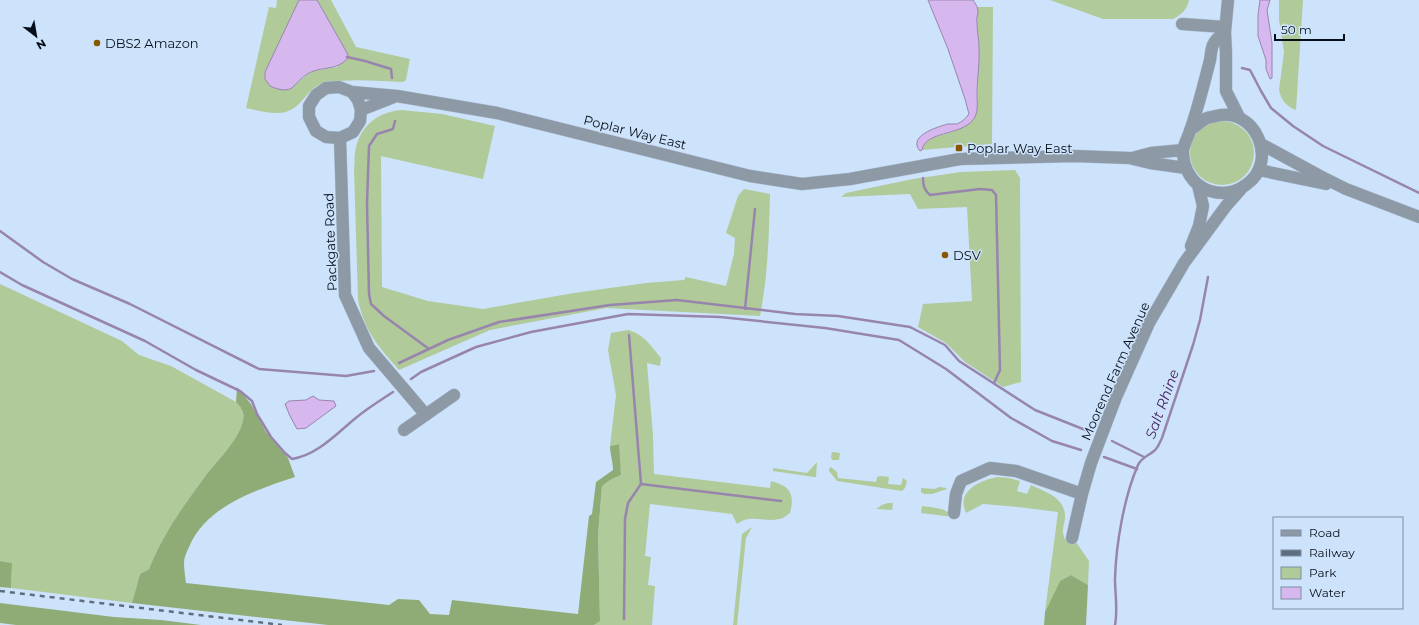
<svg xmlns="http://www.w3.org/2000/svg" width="1419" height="625" font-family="Montserrat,sans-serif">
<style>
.green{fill:#b0ca99}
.forest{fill:#90ac76}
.water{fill:#d7b8ee;stroke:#9885ae}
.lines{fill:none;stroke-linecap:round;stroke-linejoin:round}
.stream{stroke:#9885ae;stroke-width:2.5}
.minor-casing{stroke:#adc1d7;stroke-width:13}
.minor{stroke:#8e99a6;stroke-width:12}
.rail{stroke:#5f6e7e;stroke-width:2.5;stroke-dasharray:5 5;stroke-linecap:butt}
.poi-dot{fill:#895600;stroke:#cde3fb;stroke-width:1.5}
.labels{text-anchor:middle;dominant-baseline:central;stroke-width:3;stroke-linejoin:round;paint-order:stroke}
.poi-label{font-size:13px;fill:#060f19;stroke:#cde3fb;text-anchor:start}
.street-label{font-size:13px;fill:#060f19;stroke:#cde3fb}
.water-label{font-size:14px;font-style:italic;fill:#431b5a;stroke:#cde3fb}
</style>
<rect width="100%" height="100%" fill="#cde3fb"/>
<path class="green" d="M277,0H299L265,72L289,90L308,74L314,71L337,67L346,51L317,0H331L356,47L410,59L406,80L403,82C382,81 360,79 339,81C335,81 330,81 326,82C304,87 303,114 276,113C266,113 256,110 246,108L269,7L276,8Z
M1050,0H1189C1187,10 1182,14 1173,19H1103Z
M1279,0H1303L1296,110C1287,107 1281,100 1279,90L1284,52L1279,20Z
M977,7H993L992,144L922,150C925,135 941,137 952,132C958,130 967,125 972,121C975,118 976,113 977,110L979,49L977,23L978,10Z
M401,110L442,114L495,126L483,179L381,156L382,287L428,301L483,309L574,293L646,283L684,280L686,277L726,286L734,254L735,238L726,233L738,196L744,189L770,194C769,235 768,275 760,316L606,308L490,330L399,370C378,346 365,332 358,300L354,169C355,162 354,154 356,147C362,124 379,112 401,110Z
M1190 153a32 32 0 1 1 64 0a32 32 0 1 1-64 0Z
M1015,170L1020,178L1021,382L1003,387L965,362L946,343L918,327L923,304L972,301L967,207L918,209L910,194L841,197L846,193L913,179L961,172Z
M0,284L122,341L139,355L171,366L236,402C241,407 245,413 243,420C239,441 216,461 204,478C183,506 162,536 149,569L140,574L132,603L11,588L12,563L0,561Z
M628,330C645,335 650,345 661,358L660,366L647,363L653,435L654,474L770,488L771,481C790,486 795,493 790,513C787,515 783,519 779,519C764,523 751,513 737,524L732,514L650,504L645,556L651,557L648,585L655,586L652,625H594L600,620L598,535L602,486L610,480L621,475L618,444L610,446L616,395L608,350L611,333Z
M832,452L840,453L839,460H832L831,457Z
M817,462L816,477H814L773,471V468L807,473Z
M831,467L837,472L838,478L876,482L877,477L880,476L889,477L888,484L901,485L903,478L907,481L905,488L902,491L837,481L829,471V469Z
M997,477L1009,478L1020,481L1017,491L1027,494L1031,485C1046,492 1066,498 1065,518C1064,526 1061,531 1065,539L1076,542L1089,561L1088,585L1071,575L1060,581L1045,612L1058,512L1018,507L983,504L966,513C956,491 979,481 997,477Z
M939,487L946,488L947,489L932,494H924L921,492V488L935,489Z
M888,503H893L892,510L876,509L882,505Z
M922,506C934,508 945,507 953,517L921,513Z
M752,527L746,538L737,625H733L742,534Z"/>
<path class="forest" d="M237,387L251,404L266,432L288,458L295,477C256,490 206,506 189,547C187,552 184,557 184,562C184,569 185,576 186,583L389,605L398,599L419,600L430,614L449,615L452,600L578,614L589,516L592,514L596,482L613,470C613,461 610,454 610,446L619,444L621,475L610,480L602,486L598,535L600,621L594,625H328L132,603L140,574L149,569C162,536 183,506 204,478C216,461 239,441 243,420C245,413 241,407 236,402Z
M0,561L12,563L11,588L0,587Z
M1071,575L1088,585L1086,625H1044L1045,612L1060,581Z
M0,603L114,617L161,620L201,625H16L0,623Z"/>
<path class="water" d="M299,0H317L346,51L348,55L347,59C336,71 322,66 309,73C302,77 297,83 292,88C285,92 277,89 270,86L265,79V72Z
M928,0H973C975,3 978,7 978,11C978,15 976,19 977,23C977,31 979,39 979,48C980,63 977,78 977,93C977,103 979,112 973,120C960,136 925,131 922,150L920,151C907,136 937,127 948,124C951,124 954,124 957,124C962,122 966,118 969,114L965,99L948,49Z
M1260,0H1270L1267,10L1272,43V78L1270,79L1266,69V60L1258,36V15Z
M313,396L319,400L334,401L336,406L306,428L297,429L290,416L285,404L289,401L306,400Z"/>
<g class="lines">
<path class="stream" d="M347,57L365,61L391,69L392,78
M1242,68L1250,70L1261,91L1271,108L1293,126L1323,146L1419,193
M395,121L393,129L377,134L369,146L367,203L369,294L371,304L384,316L429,349
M923,178C923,185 924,190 930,195L980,189L992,190L996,195L1000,370L994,383
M0,231L43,262L72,279L130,304L259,369L346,376L374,371
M0,272L22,285L145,341L196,370L240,391L252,401L257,414L271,437L285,453L292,459C318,455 337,433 357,417C368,408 381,400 393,392
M745,309L755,209
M399,363L448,340L499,322L610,305L677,300L795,314L838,316L910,327L945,345L959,361L1035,410L1088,431
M411,379L421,372L476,347L531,332L628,314L720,317L825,328L899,340L946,369L1011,418L1052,441L1081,450
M1112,441L1144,457
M1104,457L1137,469
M641,484L781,501
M624,619L625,519L628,503L641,484L629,335
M1115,625C1118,610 1115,594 1115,579C1116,544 1124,497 1138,465C1142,457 1148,456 1154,451C1158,448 1160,442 1162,438L1193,345L1200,320L1208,277"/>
<defs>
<path id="minor" d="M1228,0L1225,32L1226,53V91L1239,117
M1182,24L1225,27
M352,92L358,100L361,110L360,121L353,132L340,138L326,137L316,131L309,117V106L316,95L326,88L339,87L352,92L397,96L497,113L750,176L802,184L850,179L960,159L1074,156L1129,158L1150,163L1186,168
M361,110L394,97
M1190,130C1195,127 1200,122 1205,119C1208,117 1213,117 1216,116C1255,106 1279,161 1247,184C1236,193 1224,195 1210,191C1193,186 1183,169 1183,151C1184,144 1188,137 1190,131C1198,108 1204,84 1210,60C1211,55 1211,47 1214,43C1216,39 1221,35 1225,32
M340,138L345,295L369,348L426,415
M1261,144L1320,176L1346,189L1419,217
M1132,158L1151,153L1183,150
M1259,170L1326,184
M1191,246L1199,226L1203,206L1198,185
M404,430L454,395
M954,513L956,494L961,481L990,468L1016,471L1082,494
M1072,538L1082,494L1091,463L1116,397L1149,323L1184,263L1226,206L1241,189"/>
</defs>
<use href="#minor" class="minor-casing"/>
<use href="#minor" class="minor"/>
<path class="rail" d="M0,591L282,625"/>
</g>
<g class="poi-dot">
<circle cx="97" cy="43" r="4"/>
<rect x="955" y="144" width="8" height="8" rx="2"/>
<circle cx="945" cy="255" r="4"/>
</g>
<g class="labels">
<g class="poi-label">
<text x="105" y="43">DBS2 Amazon</text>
<text x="967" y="148">Poplar Way East</text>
<text x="953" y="255">DSV</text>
</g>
<g class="street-label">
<text transform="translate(635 132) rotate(14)">Poplar Way East</text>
<text transform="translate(330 242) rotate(-92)">Packgate Road</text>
<text transform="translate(1115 371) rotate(-66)">Moorend Farm Avenue</text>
</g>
<g class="water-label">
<text transform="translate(1162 404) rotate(-70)">Salt Rhine</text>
</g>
</g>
<rect x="1273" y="517" width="130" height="92" fill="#cde3fb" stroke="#7d8ea1"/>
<rect x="1281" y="530" width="20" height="6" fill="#8e99a6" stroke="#7d8ea1"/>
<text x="1309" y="537" font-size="12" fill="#060f19">Road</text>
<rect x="1281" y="550" width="20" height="6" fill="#5f6e7e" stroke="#7d8ea1"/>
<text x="1309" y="557" font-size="12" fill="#060f19">Railway</text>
<rect x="1281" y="567" width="20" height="12" fill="#b0ca99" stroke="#7d8ea1"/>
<text x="1309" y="577" font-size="12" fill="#060f19">Park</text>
<rect x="1281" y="587" width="20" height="12" fill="#d7b8ee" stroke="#7d8ea1"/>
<text x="1309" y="597" font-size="12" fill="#060f19">Water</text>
<g transform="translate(36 36) rotate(149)" stroke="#cde3fb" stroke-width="3" paint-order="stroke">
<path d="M0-3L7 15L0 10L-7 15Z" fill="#060f19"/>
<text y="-6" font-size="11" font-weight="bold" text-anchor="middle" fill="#060f19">N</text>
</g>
<path d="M1275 34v6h69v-6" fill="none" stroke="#060f19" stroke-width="2"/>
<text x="1281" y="34" font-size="12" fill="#060f19" stroke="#cde3fb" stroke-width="3" paint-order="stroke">50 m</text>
</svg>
